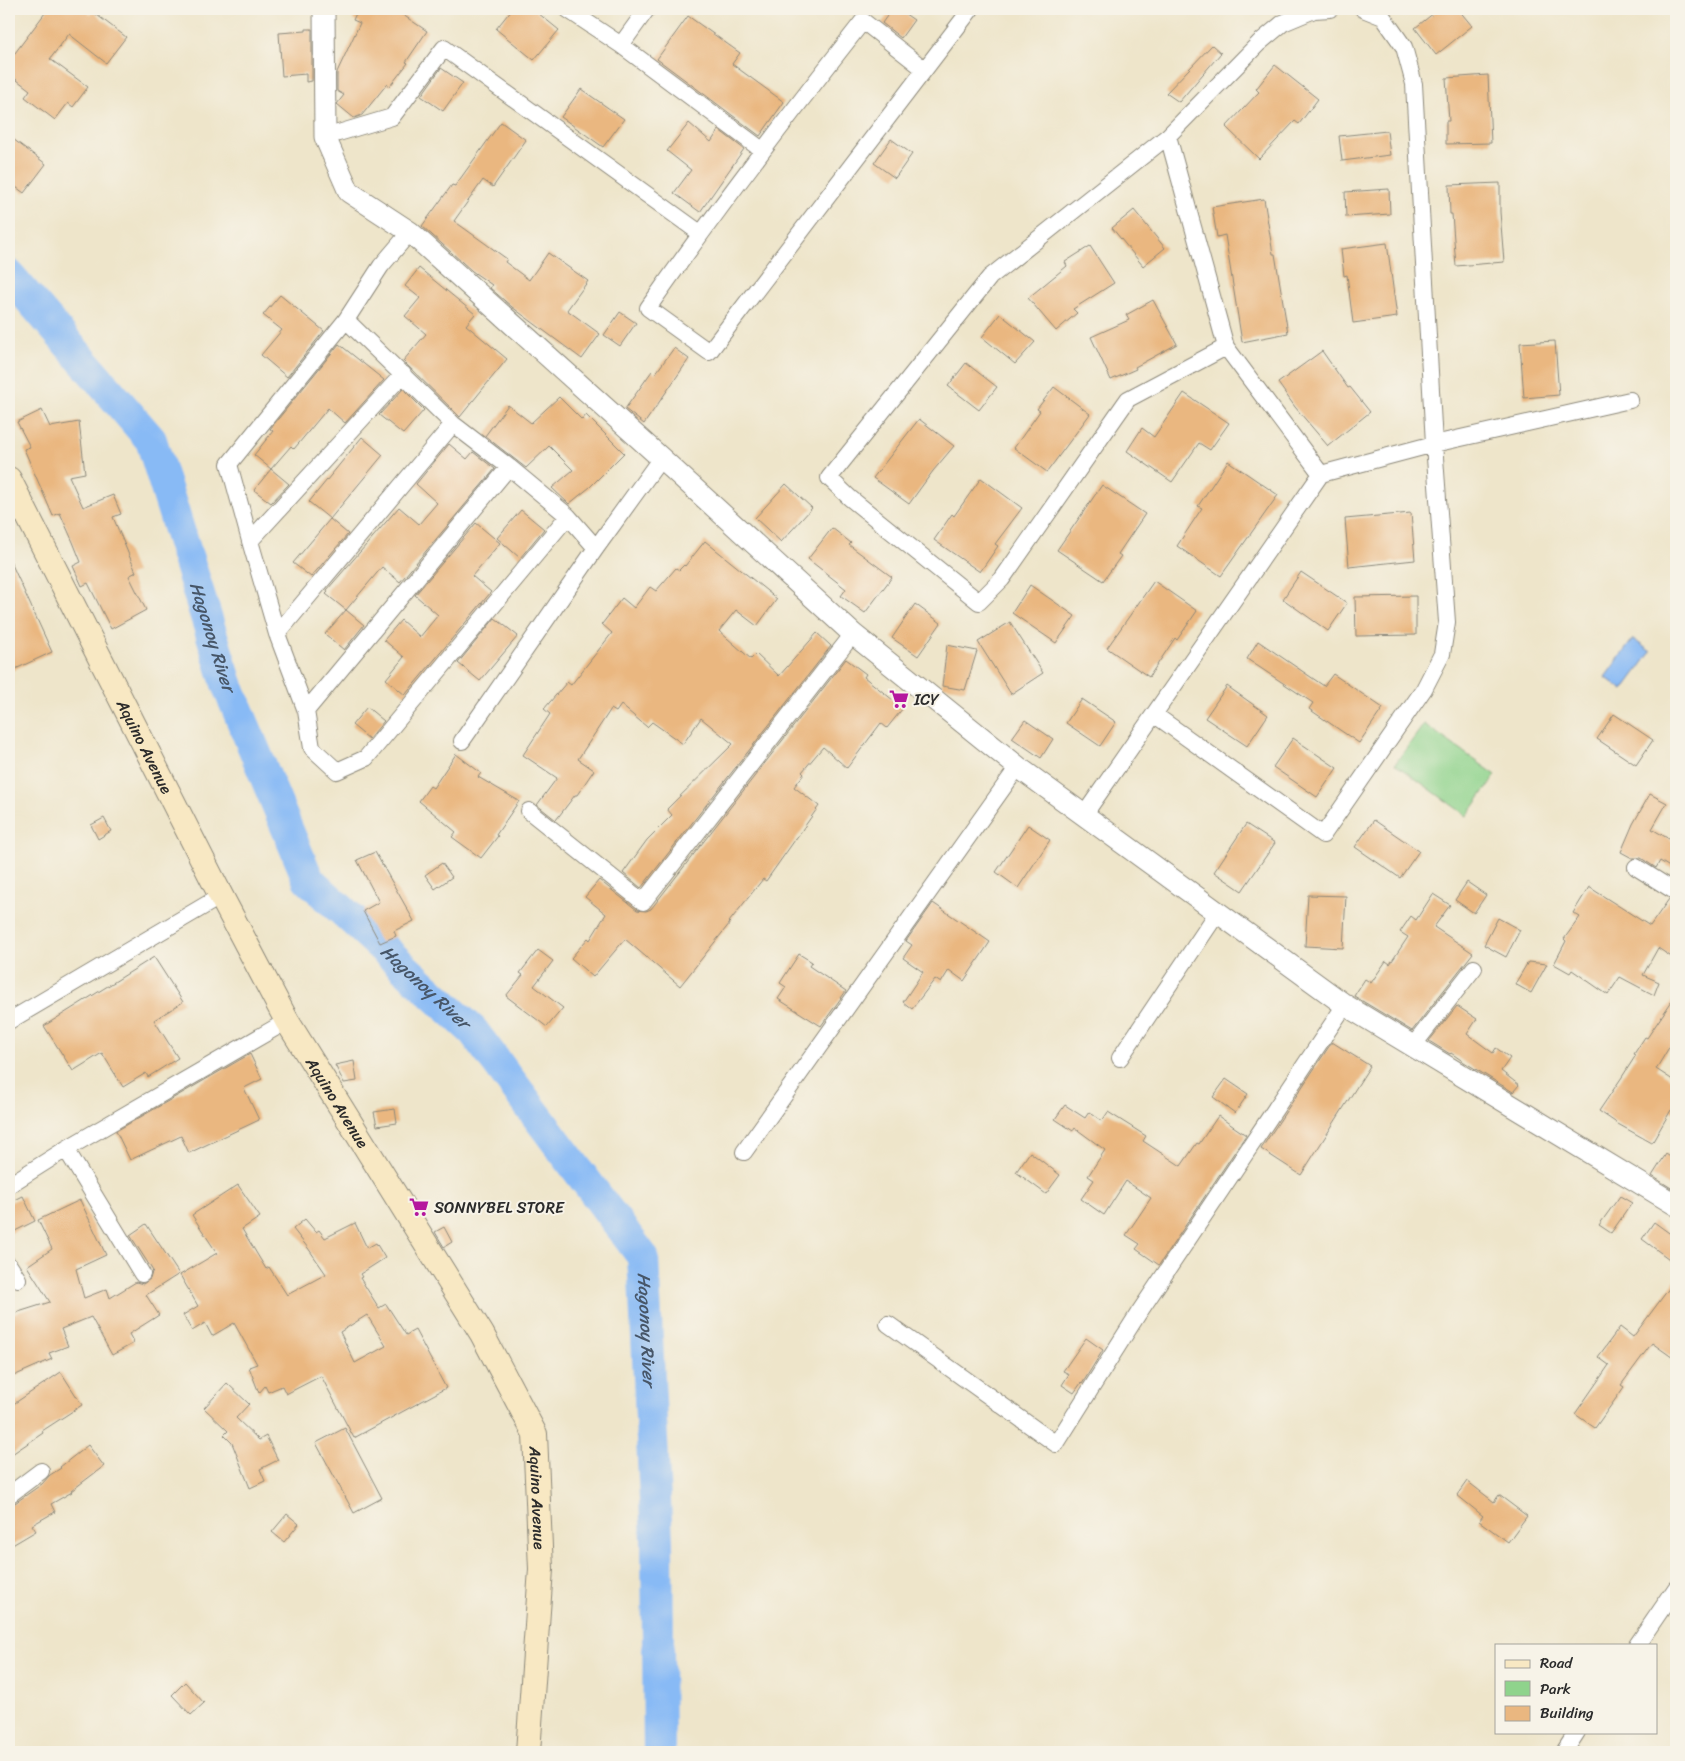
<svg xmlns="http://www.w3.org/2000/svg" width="1685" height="1761" font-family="Sriracha,sans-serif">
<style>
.green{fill:#8fd38c;stroke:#5d7f5c}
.water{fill:#88baf5;stroke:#5a7290}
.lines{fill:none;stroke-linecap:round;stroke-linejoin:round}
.river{stroke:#88baf5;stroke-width:32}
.building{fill:#eab780;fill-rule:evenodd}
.minor-casing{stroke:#8c887a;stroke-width:18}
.tertiary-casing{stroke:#8c887a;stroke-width:23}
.secondary-casing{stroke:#8c887a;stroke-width:26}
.minor{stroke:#fff;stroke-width:16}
.tertiary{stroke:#fff;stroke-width:21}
.secondary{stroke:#f8e8c3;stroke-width:24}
.labels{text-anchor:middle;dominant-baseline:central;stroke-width:4;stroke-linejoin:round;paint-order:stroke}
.poi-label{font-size:16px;fill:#2b2b2b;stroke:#f7f3e8;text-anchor:start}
.street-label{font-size:16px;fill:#2b2b2b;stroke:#f7f3e8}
.water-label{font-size:18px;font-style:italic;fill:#475668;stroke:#f7f3e8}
</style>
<rect width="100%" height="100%" fill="#f7f3e8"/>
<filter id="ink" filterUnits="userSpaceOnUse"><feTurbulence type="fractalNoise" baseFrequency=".02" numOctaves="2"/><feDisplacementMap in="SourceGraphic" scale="10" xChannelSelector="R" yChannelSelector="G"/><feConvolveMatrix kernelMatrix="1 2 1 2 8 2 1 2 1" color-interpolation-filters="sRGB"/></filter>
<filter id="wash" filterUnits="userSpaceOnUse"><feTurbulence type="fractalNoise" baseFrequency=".0096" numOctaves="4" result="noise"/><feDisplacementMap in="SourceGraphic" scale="20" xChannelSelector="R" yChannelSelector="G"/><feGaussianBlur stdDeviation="1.12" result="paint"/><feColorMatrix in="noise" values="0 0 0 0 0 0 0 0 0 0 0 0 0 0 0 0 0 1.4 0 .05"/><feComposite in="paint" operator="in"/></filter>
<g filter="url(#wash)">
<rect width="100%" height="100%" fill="#eee5ca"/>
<path class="green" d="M1424,724L1496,775L1467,816L1395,764Z"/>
<path class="water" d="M1633,639L1651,652L1623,690L1605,677Z"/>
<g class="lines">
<path class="river" id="s1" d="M9,275L151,440L227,684L308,879L473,1031L643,1257L657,1540L659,1752"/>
</g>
<g id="blocks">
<path class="building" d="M48,9H83L91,15L93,12L126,37L106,63L69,34L50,59L88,87L73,107L68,103L55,120L25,97L30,90L9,74V61Z
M358,9H394L427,31L406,62L408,63L390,86L387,84L362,115L354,118L337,104L344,95L337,91V72L360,23L353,20Z
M512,9H533L559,30L534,60L496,29Z
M892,9H898L914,20L901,38L882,23Z
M1439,9H1458L1472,26L1436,55L1415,28Z
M688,16L740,53L732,64L784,102L760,136L657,59Z
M306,29H312V81L306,82V74L282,76L279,33L306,31Z
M1212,45L1221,53L1179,102L1166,93Z
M1275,65L1318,99L1299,124L1295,121L1259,159L1226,127L1259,92L1256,89Z
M441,68L463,83L443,111L421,96Z
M1488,75L1491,143L1446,144V121H1449L1446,78Z
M581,89L624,119L603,147L561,117Z
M501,122L526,140L493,187L483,180L454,221L507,259L505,262L529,280L548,253L588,281L567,310L600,334L582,359L512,307L490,288L492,285L472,271L422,226L452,185L455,186Z
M689,123L711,142L719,130L744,149L700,212L674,193L691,170L667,151Z
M1387,131L1390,155L1342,161L1339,136Z
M9,136L46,164L24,193L9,182Z
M891,139L912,154L895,178L874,163Z
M1500,183V212L1504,262L1456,266L1452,214H1450L1449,185Z
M1389,189L1390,214L1346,217L1345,192Z
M1264,199L1273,254H1275L1288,333L1242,342L1225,235L1217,237L1212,207Z
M1134,210L1165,248L1143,266L1112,228Z
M1387,243L1397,317L1353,323L1347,275L1344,276L1341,249Z
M1090,246L1114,283L1073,309L1077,313L1056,331L1028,298L1067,266L1065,262Z
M419,268L475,314L466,325L507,359L460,417L403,361L426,334L405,316L420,298L405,286Z
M280,295L324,331L287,377L261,355L282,330L263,315Z
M1153,300L1177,344L1135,367L1136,369L1111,380L1091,337L1129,320L1126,315Z
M620,312L636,323L620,346L604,335Z
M1000,314L1035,342L1015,364L982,337Z
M1555,341L1559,395L1524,398L1520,343Z
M339,344L384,380L345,423L328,408L294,449L291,446L271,469L254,455L273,431L270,429Z
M674,348L689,359L644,424L625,409L652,371L655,374Z
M1322,351L1348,388L1350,387L1370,412L1328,446L1295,407L1278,383Z
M966,363L997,387L979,410L948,386Z
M1054,387L1090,414L1047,472L1014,448L1040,411L1037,409Z
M403,389L424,410L403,434L379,415Z
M1184,393L1229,423L1210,450L1199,443L1172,482L1127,451L1142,428L1154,437Z
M559,397L582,420L586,415L624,453L590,487L569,504L552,488L573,470L549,446L526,468L485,436L508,405L531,423Z
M42,410L50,427L79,422L85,473L69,476L83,507L113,495L121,514L113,517L136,572L129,576L146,610L111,629L88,583L82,586L73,566L81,562L73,542L60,513L53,516L24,449L30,447L17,422Z
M919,419L954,446L933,471L909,504L873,478Z
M362,437L383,455L330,519L309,502Z
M449,444L467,459L473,452L495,469L400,582L382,567L346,610L326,594L328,592L327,590L399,507L419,524L437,503L416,484Z
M1228,461L1278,495L1221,576L1177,546L1202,508L1198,506Z
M271,469L289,484L271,503L254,490Z
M981,478L1022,508L995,544L998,546L980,572L934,540L952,514L954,516Z
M786,484L812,508L781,542L755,518Z
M1102,485L1145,514L1118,554L1121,556L1103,581L1057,550Z
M521,510L544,529L520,558L497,538Z
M1411,513L1415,560L1349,567L1345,519Z
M330,519L348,534L311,577L293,563Z
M476,523L500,543L472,576L491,592L405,695L386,679L404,657L384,640L401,620L420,637L438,615L415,595Z
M832,528L851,543L849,545L892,577L865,613L841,596L846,589L808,559Z
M705,541L777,599L757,626L736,610L719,631L751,659L756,654L779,676L817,633L831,646L641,888L623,873L647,840L672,815L667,809L733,744L701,718L683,744L652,722L647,727L621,705L616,712L611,709L578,759L594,770L577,795H575L556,820L537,805L557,778L523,755L550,714L544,709L567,682L571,685L612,633L602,624L622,598L634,608L650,587L656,591L676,568L679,570L684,565L685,566Z
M9,558L52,652L9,672Z
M1301,572L1347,603L1328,631L1283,599Z
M1154,581L1197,611L1177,640L1175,638L1149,677L1107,648Z
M1030,585L1075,616L1056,643L1012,613Z
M1416,596V635L1356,636L1355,597Z
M915,604L941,623L918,656L892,638Z
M346,610L364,625L344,650L325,634Z
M495,618L518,636L480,681L458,663Z
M1010,622L1043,673L1011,694L978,642Z
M1258,641L1324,686L1333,674L1383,708L1359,743L1309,709L1313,703L1247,659Z
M947,645L977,651L965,690L942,686Z
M846,659L866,674L864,677L903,708L887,728L881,723L847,768L823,747L802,772L804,774L794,787L819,806L766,881L763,879L729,922L730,923L680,986L625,939L593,977L571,958L588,938L590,940L606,914L585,897L599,880L637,910L646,911L651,909Z
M1227,686L1268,715L1247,746L1205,718Z
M1082,699L1116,722L1100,746L1066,723Z
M367,707L384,721L369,739L352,725Z
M1614,714L1653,740L1636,765L1597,739Z
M1025,720L1053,739L1041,758L1012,738Z
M1293,738L1337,768L1317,797L1273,767Z
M456,754L481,773L478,777L519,801L496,835L498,836L481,858L452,837L456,832L419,801L430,786L433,788Z
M1650,794L1667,803L1652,829L1676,843V871L1660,861L1656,868L1641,858H1632L1621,852L1633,824Z
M104,818L111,831L98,839L91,825Z
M1374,820L1419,851L1400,878L1355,847Z
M1246,824L1275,843L1242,891L1214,872Z
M1028,825L1050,840L1018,888L996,872Z
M375,852L414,921L394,931L396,936L380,943L363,911L379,902L357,860Z
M442,863L452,877L435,889L425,875Z
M1467,882L1486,895L1474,913L1455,900Z
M1589,887L1650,926L1669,899L1676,902V960L1658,948L1643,975L1659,982L1654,995L1620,977L1608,995L1572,970L1570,973L1554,964L1566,941L1564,939L1580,917L1573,913Z
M1433,894L1450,905L1434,927L1473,953L1412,1031L1354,996L1365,979L1371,983L1386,961L1390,964L1408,937L1400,932L1411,916L1416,920Z
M1308,895L1346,896L1343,948L1305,946Z
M933,903L990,942L964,981L949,970L941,983L935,979L912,1009L903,1002L923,972L903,958L912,945L906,941Z
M1498,918L1520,930L1506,957L1484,945Z
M538,950L553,961L534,986L563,1008L547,1027L506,996L523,975L520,973Z
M799,954L812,962L809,966L846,991L821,1026L778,999L786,987L780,983Z
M154,957L183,1002L154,1020L178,1058L148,1077L146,1073L123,1087L102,1053L73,1071L44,1026Z
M1528,962L1547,964L1531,993L1515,984Z
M1676,995V1036L1656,1069L1676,1082V1113L1671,1110L1652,1143L1618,1124L1599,1111L1622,1077L1636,1055L1634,1054L1645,1037L1647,1038Z
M1457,1006L1477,1019L1467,1034L1493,1053L1496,1048L1510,1058L1501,1071L1519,1085L1513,1092L1464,1062L1451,1053L1450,1054L1429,1041Z
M1332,1042L1370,1066L1301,1175L1261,1149Z
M250,1054L262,1079L244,1088L259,1120L189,1153L181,1136L130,1160L116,1131Z
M354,1061L357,1081L344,1083L335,1065Z
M1226,1079L1248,1094L1235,1113L1213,1097Z
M1065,1105L1085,1118L1089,1112L1102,1121L1108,1112L1146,1136L1143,1141L1181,1166L1197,1143L1199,1144L1218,1116L1246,1135L1159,1265L1136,1249L1140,1244L1126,1235L1151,1198L1126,1181L1104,1215L1081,1199L1094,1180L1088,1176L1105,1150L1075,1128L1073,1131L1055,1119Z
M395,1109L397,1123L377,1126L374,1112Z
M1030,1152L1060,1175L1046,1194L1016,1172Z
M1666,1154L1676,1161V1191L1652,1176Z
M238,1185L260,1217L242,1229L266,1269L269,1267L287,1295L326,1274L308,1248L293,1229L305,1219L316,1232L319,1230L325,1238L355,1223L367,1248L376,1243L385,1258L360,1274L362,1277L360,1278L379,1308L386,1304L406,1335L415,1330L446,1388L354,1438L321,1376L286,1394L282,1386L268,1392L265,1386L259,1393L249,1367L257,1364L234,1323L212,1336L205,1323L192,1331L183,1315L198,1306L180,1275L217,1253L192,1215ZM367,1315L386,1346L355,1363L340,1332Z
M23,1196L35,1221L9,1234V1203Z
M1620,1196L1632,1203L1611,1233L1599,1225Z
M80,1200L106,1255L76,1269L84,1298L107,1289L110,1298L136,1282L143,1284L150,1279L152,1272L153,1271L130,1235L146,1224L179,1274L146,1295L159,1315L129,1334L134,1343L112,1355L91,1317L61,1329L68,1346L49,1353L52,1359L9,1378V1315L50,1302L27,1266L52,1249L38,1220Z
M1654,1222L1676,1238V1264L1642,1239Z
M444,1227L452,1242L444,1247L435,1232Z
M1676,1279V1360L1652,1343L1621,1385L1624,1387L1595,1428L1575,1414L1609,1365L1598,1357L1620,1327L1633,1337Z
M1086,1338L1103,1350L1082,1384L1081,1383L1074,1393L1062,1385L1069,1374L1063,1371Z
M61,1372L82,1405L42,1431L43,1433L9,1456V1407Z
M227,1383L249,1404L236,1418L259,1440L266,1436L278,1460L260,1469L265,1481L250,1488L232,1443L224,1435L228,1431L204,1408Z
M345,1428L382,1498L354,1513L316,1443Z
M88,1445L104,1466L71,1491L72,1492L51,1504L55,1512L32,1525L36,1531L9,1547V1505L15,1503L42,1484L50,1475L61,1468L60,1467Z
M1467,1481L1494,1502L1499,1495L1527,1516L1508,1542L1479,1521L1483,1516L1457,1495Z
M287,1514L299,1524L284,1542L272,1532Z
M185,1682L204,1703L191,1715L172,1695Z"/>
</g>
</g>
<g filter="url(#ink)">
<use href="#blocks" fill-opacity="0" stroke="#8c887a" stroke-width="1"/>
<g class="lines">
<defs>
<path id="minor" d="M567,9L621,45L762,150
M621,45L647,9
M924,69L863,21C789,115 717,209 648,308L709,352L971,9
M1168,136L1226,347L1321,474
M325,137L392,117L444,48L700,233
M346,320L229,464L250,541L403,374
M1226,347L1128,399L1002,579L979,602L850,498L829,478L990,277L1168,136L1259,43L1283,23L1314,10L1330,9
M568,516L596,548
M9,517L24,508
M250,541L277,634L306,711L312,748L337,771L366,758L568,516L509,467L453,424L346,320L381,266L410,232
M277,634L453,424
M306,711L509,467
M1155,715L1323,835L1424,689L1442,654L1447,622L1434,444L1414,84L1404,47L1383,17L1363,9
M462,741L596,548L661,458
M529,811L643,902L853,634
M1084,815L1321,474L1434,444L1630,400
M1636,867L1676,892
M9,1021L221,896
M1412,1047L1474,968
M1120,1058L1218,912
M66,1149L142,1274
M744,1152L1018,767
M9,1185L66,1149L287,1021
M9,1265L18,1279
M888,1324L1056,1444L1138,1314L1345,1005
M9,1495L41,1471
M1637,1645L1676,1588
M1564,1752L1577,1732"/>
<path id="tertiary" d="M324,9L325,137L349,192L410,232L661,458L853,634L1018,767L1345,1005L1676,1205"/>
<g id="secondary">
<path id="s2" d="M9,479L221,896L287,1021L482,1334L535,1434L541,1569L528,1752"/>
</g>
</defs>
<use href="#minor" class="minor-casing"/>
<use href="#tertiary" class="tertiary-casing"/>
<use href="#secondary" class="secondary-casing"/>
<use href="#minor" class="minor"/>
<use href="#tertiary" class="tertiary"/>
<use href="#secondary" class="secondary"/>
</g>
</g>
<defs>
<symbol id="supermarket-bare" viewBox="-9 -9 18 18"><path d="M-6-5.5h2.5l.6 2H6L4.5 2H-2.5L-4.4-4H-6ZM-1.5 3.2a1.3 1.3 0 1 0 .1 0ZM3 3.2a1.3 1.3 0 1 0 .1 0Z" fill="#b5179e" stroke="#f7f3e8" stroke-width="2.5" paint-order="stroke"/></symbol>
</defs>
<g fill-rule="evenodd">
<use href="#supermarket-bare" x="885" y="685" width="28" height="28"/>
<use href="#supermarket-bare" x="405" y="1193" width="28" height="28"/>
</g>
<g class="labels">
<g class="poi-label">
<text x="914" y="699">ICY</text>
<text x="434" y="1207">SONNYBEL STORE</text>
</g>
<g class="street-label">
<text stroke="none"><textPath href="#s2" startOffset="300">Aquino Avenue</textPath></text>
<text stroke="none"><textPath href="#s2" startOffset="705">Aquino Avenue</textPath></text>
<text stroke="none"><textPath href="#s2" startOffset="1155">Aquino Avenue</textPath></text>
</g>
<g class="water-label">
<text stroke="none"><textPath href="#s1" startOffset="424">Hagonoy River</textPath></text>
<text stroke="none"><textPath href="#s1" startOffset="844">Hagonoy River</textPath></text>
<text stroke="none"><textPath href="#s1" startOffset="1264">Hagonoy River</textPath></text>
</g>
</g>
<rect width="1685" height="1761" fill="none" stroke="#f7f3e8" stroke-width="30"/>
<rect x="1495" y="1644" width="162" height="90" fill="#f7f3e8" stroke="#a5a39c"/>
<rect x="1505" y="1660" width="25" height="8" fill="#f8e8c3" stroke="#a5a39c"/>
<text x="1540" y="1668" font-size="15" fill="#2b2b2b">Road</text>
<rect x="1505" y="1681" width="25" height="15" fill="#8fd38c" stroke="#a5a39c"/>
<text x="1540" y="1694" font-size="15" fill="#2b2b2b">Park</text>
<rect x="1505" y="1706" width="25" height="15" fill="#eab780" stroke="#a5a39c"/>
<text x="1540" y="1718" font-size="15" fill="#2b2b2b">Building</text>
</svg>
